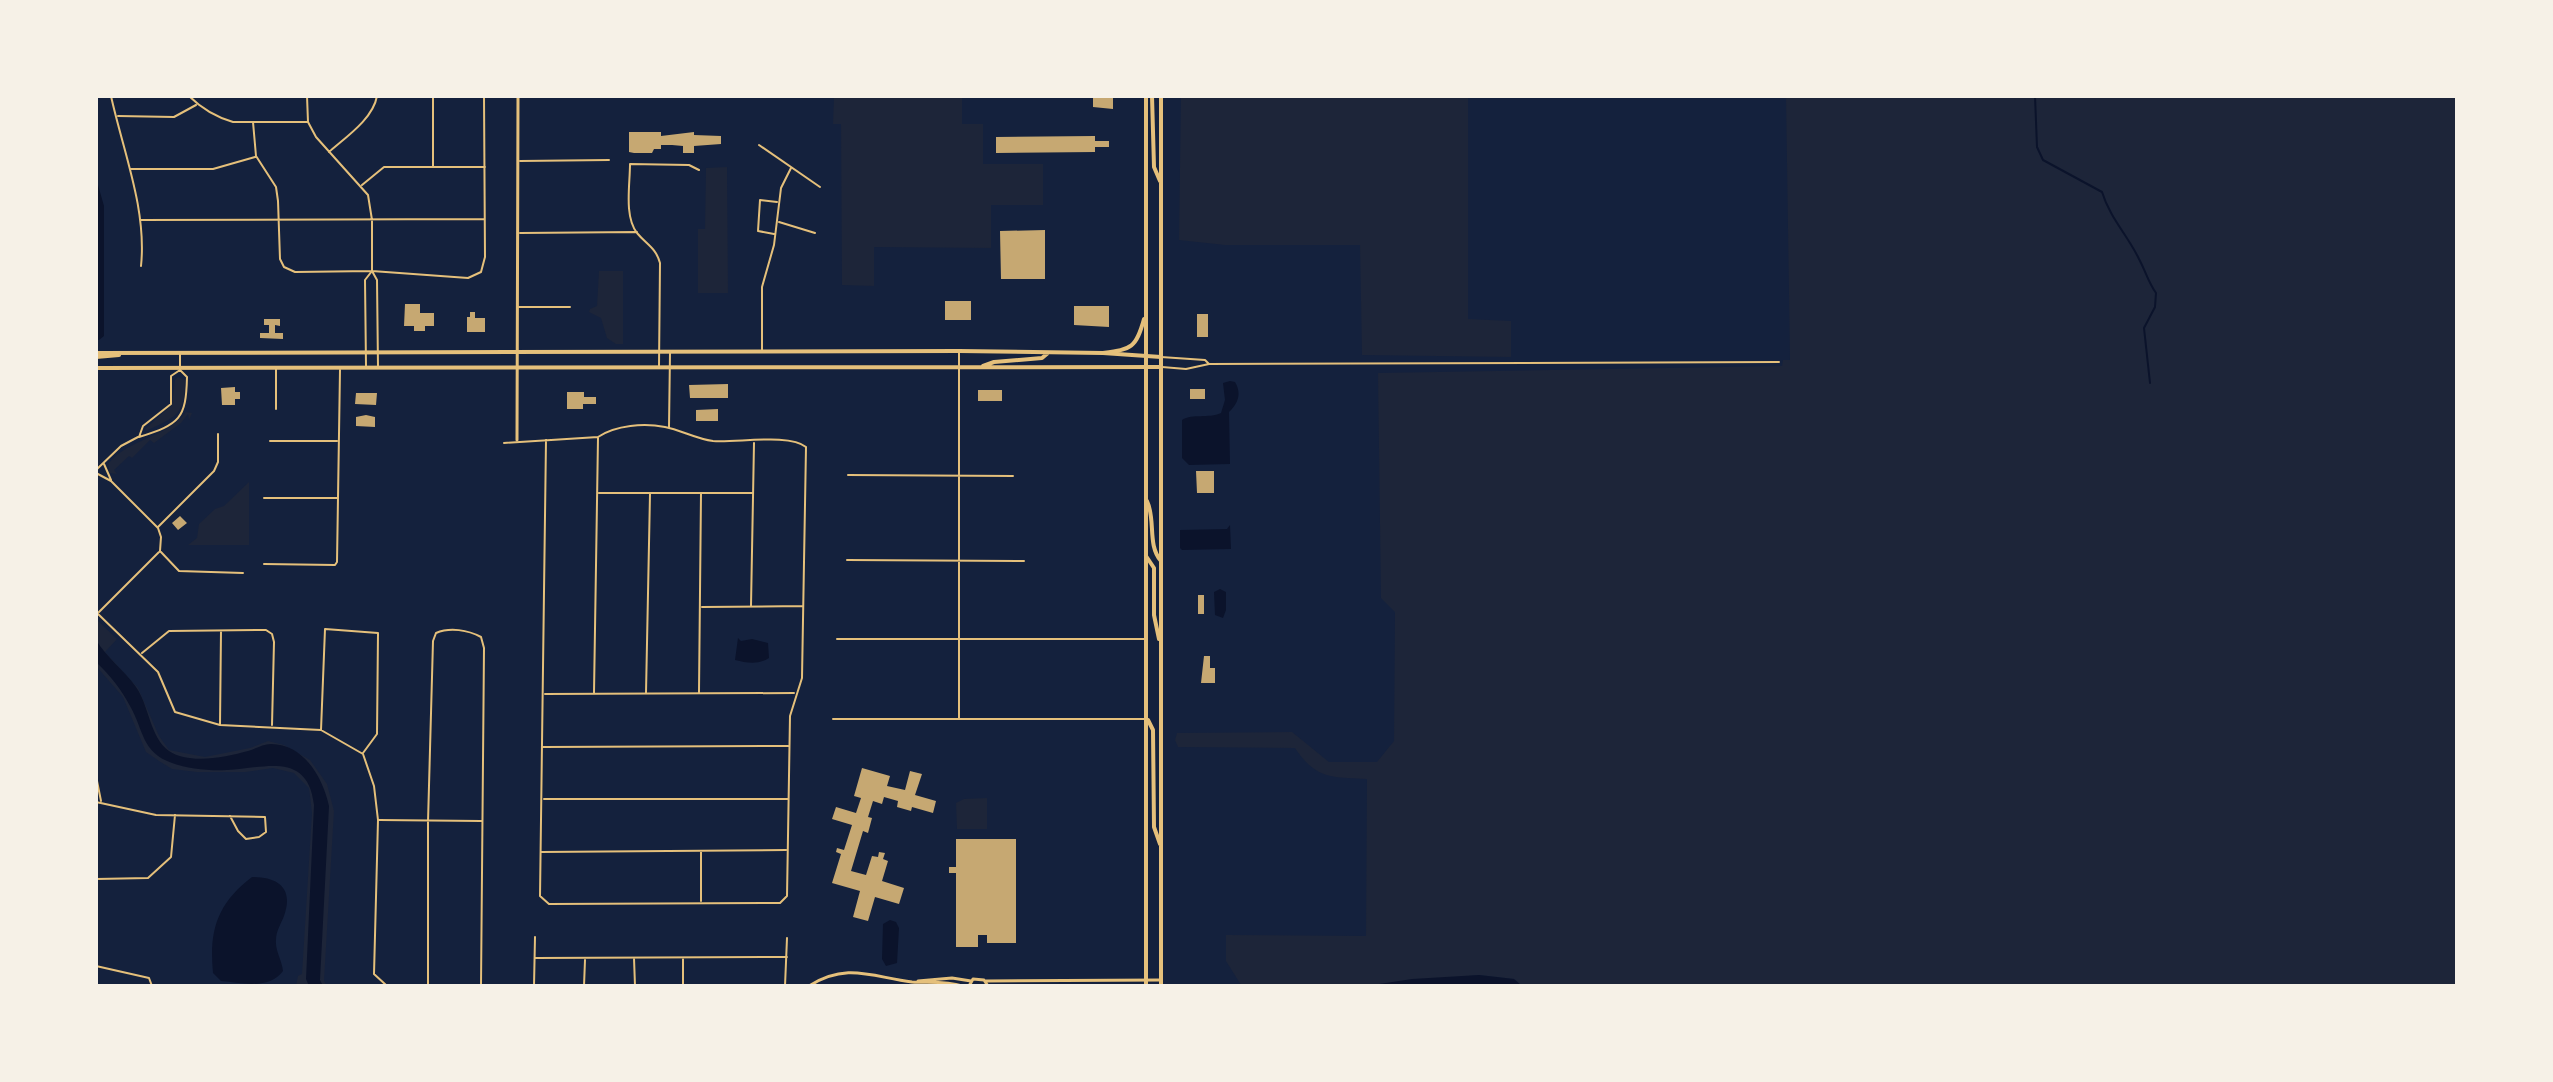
<svg xmlns="http://www.w3.org/2000/svg" width="2553" height="1082" font-family="'Archivo Narrow',sans-serif">
<style>
.green{fill:#1d2539}
.water{fill:#0b132b}
.lines{fill:none;stroke-linecap:round;stroke-linejoin:round}
.stream{stroke:#0b132b;stroke-width:2}
.building{fill:#c6a872}
.minor{stroke:#e5c07b;stroke-width:2}
.tertiary{stroke:#e5c07b;stroke-width:3}
.primary{stroke:#e5c07b;stroke-width:4}
.trunk{stroke:#e5c07b;stroke-width:4}
</style>
<rect width="100%" height="100%" fill="#14213d"/>
<path class="green" d="M834,96H962V124H983V164H1043V205H991V248L874,247V286L842,285L841,124H833Z
M1181,96H1468V319L1511,321V357L1362,355L1360,245H1225L1179,240Z
M1786,96H2457V986H1522L1514,979L1479,975L1366,986L1241,985L1226,961V935L1366,936L1367,779C1333,777 1316,780 1295,748L1178,747L1175,740L1177,733L1292,732L1329,762H1377L1394,741L1395,612L1381,598L1378,373L1782,366L1783,360H1790Z
M727,167L728,293H698V229H705L706,168Z
M599,271H623V344H616L607,338L601,318L589,312L590,309L597,306Z
M178,377L185,380C185,415 176,417 146,431L145,429L172,405L175,380Z
M186,412L192,413L189,420L188,414L181,423L154,443L150,440L132,458L129,456L114,470L117,474L110,473L108,464C129,438 167,438 186,412Z
M249,482V545H188L197,538L199,524L215,509L224,506Z
M96,619L117,639L105,652L138,688L159,736L169,750L205,757L250,748L268,741L284,745L310,760L327,784L334,811L324,981L327,986H296L298,976L302,974L312,813L309,788L294,773L273,768L245,772H197L172,769L159,761L146,752L123,697L96,666Z
M987,798V829H957L956,803L964,799Z"/>
<path class="water" d="M96,178L104,206V336L99,340H96Z
M1230,381L1235,382C1242,394 1238,403 1229,412L1230,464L1189,465L1182,458V420C1193,413 1208,419 1221,413L1225,400L1223,383Z
M1230,525L1231,549L1182,550L1180,548V530L1227,529Z
M1220,589L1226,592V610L1223,618L1215,615L1214,592Z
M738,638L741,641L752,639L768,643L769,658C758,665 747,663 735,660Z
M96,640C107,658 124,670 136,687C149,705 150,738 169,751C190,765 226,757 248,751C255,749 263,744 271,744C304,744 323,778 329,806L320,980L323,986H309L306,979L314,805C308,751 265,768 227,770C210,771 188,769 172,763C141,752 144,730 130,706C121,689 110,675 96,662Z
M252,877C278,877 294,888 284,916C281,924 276,931 276,940C275,951 282,960 283,971C269,990 242,983 221,981L213,973C209,930 217,904 252,877Z
M890,920L896,922L899,928L897,963L886,966L882,959L883,924Z
M1479,975L1514,979L1522,986H1366L1412,979Z"/>
<g class="lines">
<path class="stream" d="M2035,96L2037,147L2043,160L2102,192C2110,218 2128,236 2139,259C2146,272 2148,282 2156,293L2155,307L2144,328L2150,383"/>
</g>
<path class="building" d="M1093,96H1113V109L1093,107Z
M629,132H661V136L694,132V135L721,136V144L694,146V153H683V146L672,145H661V149H654L652,153H634L629,152Z
M1095,136V141H1109V147H1095V152L996,153V137Z
M1045,230V279H1001L1000,231Z
M945,301H971V320H945Z
M405,304H420V313H434V326H425V331H414V326H404Z
M1074,306H1109V327L1074,325Z
M470,312H475V318H485V332H467V317H470Z
M1197,314H1208V337H1197Z
M264,319H280V326L275,325V333H283V339L260,338V333H269V325H264Z
M728,384V398H690L689,385Z
M235,387V392H240V399H235V405H222L221,388Z
M1190,389H1205V399H1190Z
M978,390H1002V401H978Z
M567,392H584V397H596V404H583V409H567Z
M356,393H377L376,405L355,404Z
M718,409V421H696V410Z
M366,415L375,417V427L356,426V417Z
M1196,471H1214V493H1197Z
M180,516L187,523L178,530L172,523Z
M1198,595H1204V614H1198Z
M1204,656H1210V668H1215V683H1201Z
M862,768L890,776L887,786L905,790L910,771L922,774L915,795L936,801L933,813L912,807L911,811L897,807L898,801L884,797L882,804L873,801L868,817L872,818L868,833L863,831L851,871L866,875L872,856L878,857L879,852L885,853L883,859L888,861L882,881L904,888L899,904L875,897L868,921L853,917L860,891L832,883L841,854L836,852L837,848L844,850L852,825L832,819L836,807L856,813L861,798L854,796Z
M956,839H1016V943H987V935H978V947H956V873H949V867H956Z"/>
<g class="lines">
<path class="minor" d="M111,96C123,151 147,209 141,266
M189,96C201,108 216,117 233,122H308
M307,96L308,122L316,137L368,195L372,220V270
M433,96V167
M118,116L174,117L196,105
M253,122L256,156L276,187L278,201L280,259L284,267L295,272L372,271L468,278L481,272L485,257L484,96
M759,145L820,187
M329,152C346,137 373,119 377,96
M520,161L609,160
M131,169H213L255,157
M362,185L384,167H485
M140,220L484,219
M779,222L815,233
M520,233L637,232
M774,234L758,231L760,200L777,202
M519,307H570
M762,351V287L774,245L781,188L791,168
M959,352V719
M1161,357L1205,360L1209,364L1186,369L1162,367
M1209,364L1779,362
M366,366L365,280L372,271L377,280L378,367
M659,366L660,263C656,248 647,245 637,233C624,216 630,185 630,164L689,165L699,170
M276,369V409
M180,370L171,376V404L143,426L139,437C180,424 186,419 187,377L180,370V354
M669,427L670,353
M270,441H337
M504,443L598,437C616,425 644,423 665,427C681,430 696,439 713,441C736,443 790,433 806,447L802,678L790,716L787,896L780,903L549,904L540,896L546,440
M104,464L111,480
M96,470L121,446L138,437
M96,473L111,481L158,528L161,537L160,551L179,571L243,573
M848,475L1013,476
M599,493H752
M264,498H337
M158,527L214,471L218,462V434
M847,560L1024,561
M264,564L335,565L337,562L340,370
M751,606L754,443
M702,607L803,606
M96,612L158,672L175,712L220,725L321,730L363,754L374,786L378,820L374,974L386,985L424,986
M99,612L159,552
M837,639H1144
M142,653L169,631L266,630L272,634L274,642L272,725
M699,692L701,493
M594,693L598,438
M646,693L650,494
M545,694L794,693
M833,719H1145
M220,724L221,631
M321,730L325,629L378,633L377,734L363,753
M96,736V756
M543,747L788,746
M96,776L101,801
M544,799H788
M96,802L156,815L265,817L266,832L259,837L246,839L238,831L230,816
M379,820L481,821
M541,852L786,850
M701,852V901
M96,879L148,878L171,857L175,815
M536,958L787,957
M634,958L635,986
M683,959V986
M96,966L149,978L152,986
M428,986V822L433,641L436,633C450,627 468,630 481,637L484,648L481,986
M534,986L535,937
M584,986L585,960
M785,986L787,938"/>
<path class="tertiary" d="M517,440L518,96
M918,981L952,978L971,981
M986,981L1161,980
M809,986C847,962 872,977 912,982C928,983 947,981 962,986
M969,986L973,979L984,980L988,986"/>
<path class="primary" d="M96,353L959,351L1103,353L1161,357
M96,357L119,355
M983,366L994,362L1042,358L1048,353
M96,368L1161,367"/>
<path class="trunk" d="M1152,96L1154,167L1160,181
M1161,96V986
M1103,353C1132,349 1136,348 1144,319
M1147,501C1156,520 1147,545 1161,561
M1146,556L1154,568V615L1159,639
M1148,720L1153,730L1154,827L1160,844
M1146,986V96"/>
</g>
<rect width="2553" height="1082" fill="none" stroke="#f6f1e7" stroke-width="196"/>
</svg>
